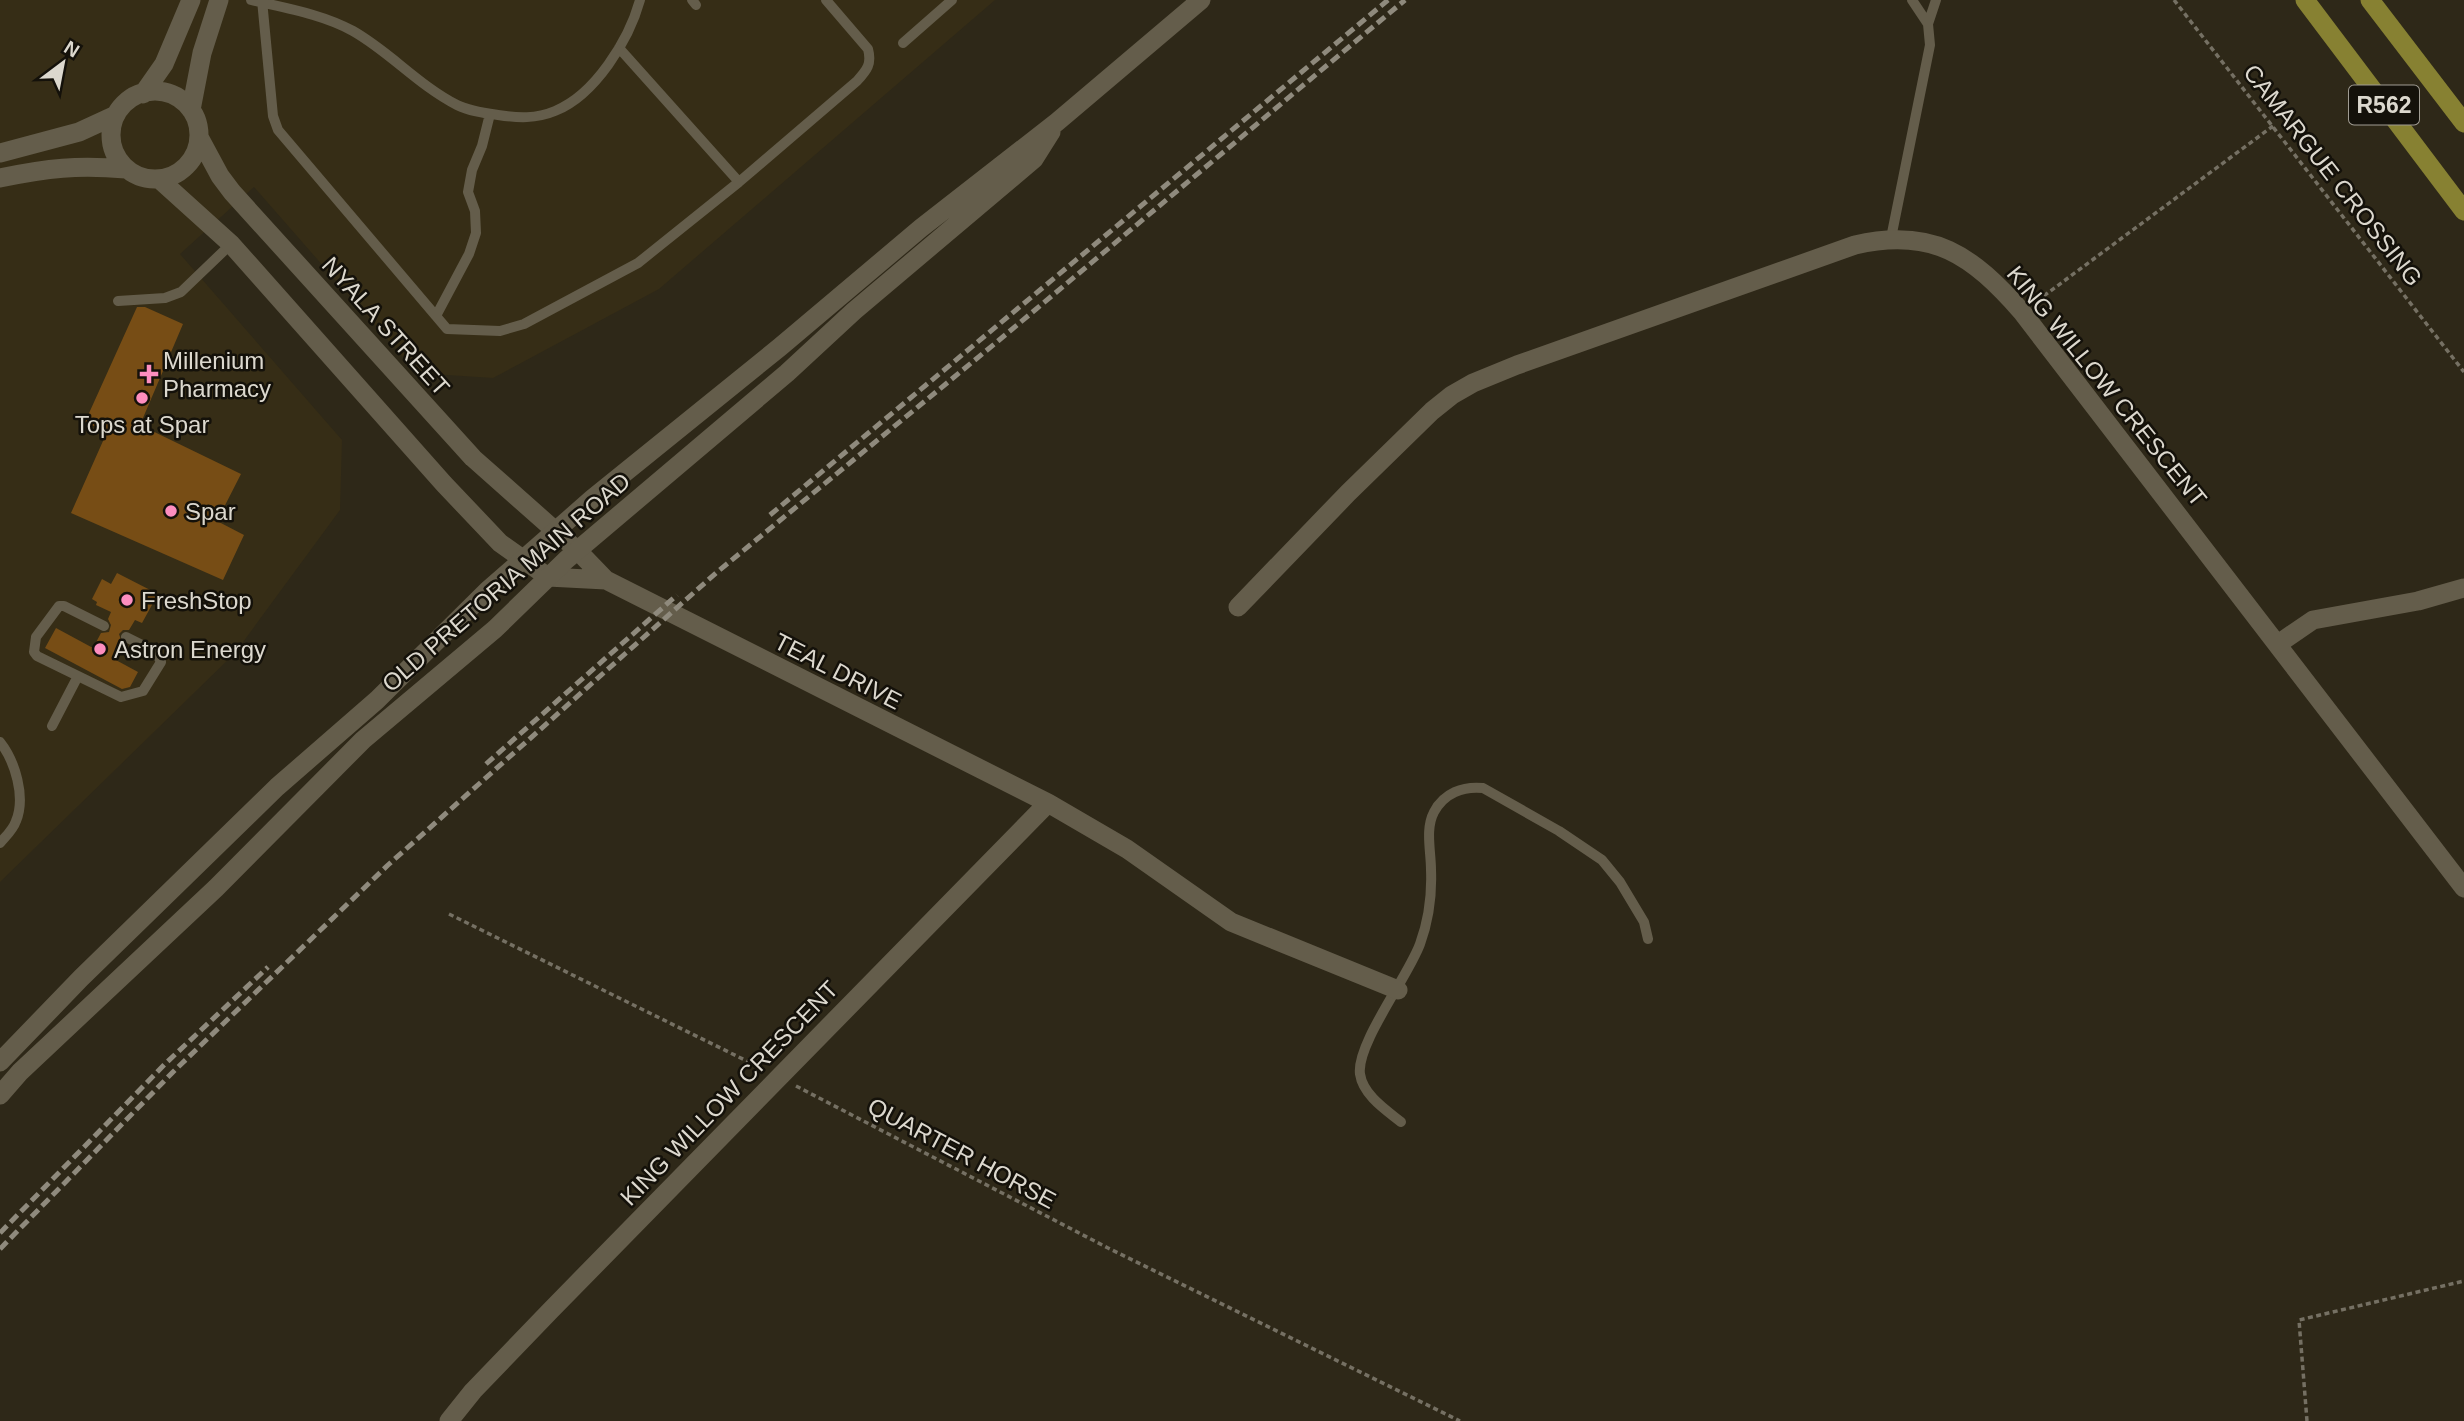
<svg xmlns="http://www.w3.org/2000/svg" width="2464" height="1421" font-family="Arial,sans-serif">
<style>
.built{fill:#362d16}
.building{fill:#774d15}
.lines{fill:none;stroke-linecap:round;stroke-linejoin:round}
.path{stroke:#757063;stroke-width:3.5;stroke-dasharray:5 3.5;stroke-linecap:butt}
.service{stroke:#645d4b;stroke-width:10}
.minor{stroke:#645d4b;stroke-width:19}
.secondary{stroke:#645d4b;stroke-width:19}
.primary{stroke:#878132;stroke-width:19}
.rail{stroke:#8f8a7d;stroke-width:5;stroke-dasharray:10 5;stroke-linecap:butt}
.poi-dot{fill:#fd8ebf;stroke:#14110a;stroke-width:2.5}
.labels{text-anchor:middle;dominant-baseline:central;stroke-width:5;stroke-linejoin:round;paint-order:stroke}
.shield{fill:#14110a;stroke:#a09c93;stroke-width:2}
.shield-label{font-size:23px;font-weight:bold;fill:#dcd8ce}
.street-label{font-size:24px;fill:#dcd8ce;stroke:#14110a}
.poi-label{font-size:24px;fill:#dcd8ce;stroke:#14110a;text-anchor:start}
</style>
<rect width="100%" height="100%" fill="#2e2818"/>
<path class="built" d="M0,0H995L659,289L493,378L417,373L254,187L180,254L342,440L340,510L235,653L0,882Z"/>
<path class="building" d="M137,307H145L183,324L140,425L241,474L217,521L244,535L223,580L71,513L107,432L85,422Z
M117,573L158,594L142,623L135,620L129,630H123L119,634L122,643L114,659L138,672L130,687L122,689L45,648L56,628L93,648L101,633L109,632L111,625L108,619L111,612L96,605L97,602L92,599L102,579L111,584Z"/>
<g class="lines">
<path class="path" d="M2174,0L2464,372
M2037,301L2273,126
M449,914L761,1068
M796,1086L1108,1248L1460,1421
M2307,1421L2299,1320L2464,1281"/>
<path class="service" d="M251,0C285,8 322,14 353,31C390,52 418,85 457,105C469,111 484,113 498,115C518,118 536,119 555,111C595,95 629,40 640,0
M262,0L273,116L278,130L447,329L500,331L524,324L638,263L739,182L857,81C867,70 872,64 868,49L826,0
M692,0L696,5
M1928,24L1936,0
M903,43L952,0
M619,48L739,182
M1891,238L1930,45L1928,24L1912,0
M118,301L165,298L181,292L231,244
M436,316L469,254L476,233L475,211L468,192L472,170L482,146L490,114
M104,626L64,606H59L36,637L34,652L37,656L121,697L143,691L161,662L156,652L126,637
M52,726L78,676
M0,742C15,761 26,797 16,821C13,830 6,836 0,843
M1401,1122C1386,1110 1363,1095 1360,1074C1356,1044 1408,977 1420,944C1428,922 1432,894 1431,870C1431,851 1425,829 1434,812C1444,793 1463,786 1483,788L1559,831L1602,860L1620,882L1644,922L1648,939"/>
<path class="minor" d="M111 135a44 44 0 1 1 88 0a44 44 0 1 1-88 0Z
M143,94L164,64L191,0
M191,110L202,53L219,0
M199,137L220,176L232,192L473,458L578,551L606,580L1048,803L1127,849L1231,922L1398,990
M0,153L79,132L116,115
M0,178C48,168 77,165 126,169
M159,179L231,244L444,484L500,543L548,577L606,580
M1238,607L1348,493L1432,411L1452,395L1473,383L1517,365L1855,245C1933,227 1972,255 2022,312L2464,888
M2278,644L2313,620L2418,601L2464,588
M449,1421L473,1391L551,1310L1048,803"/>
<path class="secondary" d="M0,1062L81,978L277,787L377,700L487,591L592,499L780,347L921,228L1057,122L1201,0
M0,1095L20,1072L216,888L363,740L495,629L566,560L787,373L854,311L1034,159L1051,132"/>
<path class="primary" d="M2305,0L2464,211
M2370,0L2464,123"/>
<path class="rail" d="M770,515L1388,0
M486,764L677,595
M0,1233L165,1064L268,967
M0,1249L173,1072L388,865L626,653L716,573L998,341L1405,0"/>
</g>
<g class="poi-dot">
<path d="M145.5 363.5h7v7h7v7h-7v7h-7v-7h-7v-7h7z"/>
<circle cx="142" cy="398" r="7"/>
<circle cx="171" cy="511" r="7"/>
<circle cx="127" cy="600" r="7"/>
<circle cx="100" cy="649" r="7"/>
</g>
<g class="labels">
<rect class="shield" x="2349" y="85.5" width="70" height="39" rx="5"/>
<g class="shield-label">
<text x="2384" y="105">R562</text>
</g>
<g class="street-label">
<text transform="translate(2333 175) rotate(52)">CAMARGUE CROSSING</text>
<text transform="translate(386 326) rotate(48)">NYALA STREET</text>
<text transform="translate(2107 386) rotate(51)">KING WILLOW CRESCENT</text>
<text transform="translate(506 582) rotate(-41)">OLD PRETORIA MAIN ROAD</text>
<text transform="translate(838 671) rotate(27)">TEAL DRIVE</text>
<text transform="translate(729 1093) rotate(-46)">KING WILLOW CRESCENT</text>
<text transform="translate(962 1153) rotate(28)">QUARTER HORSE</text>
</g>
<g class="poi-label">
<text x="163" y="360">Millenium<tspan x="163" dy="28">Pharmacy</tspan></text>
<text x="142" y="424" text-anchor="middle">Tops at Spar</text>
<text x="185" y="511">Spar</text>
<text x="141" y="600">FreshStop</text>
<text x="114" y="649">Astron Energy</text>
</g>
</g>
<g transform="translate(63 63) rotate(32)" stroke="#14110a" stroke-width="5" paint-order="stroke">
<path d="M0-5L12 26L0 18L-12 26Z" fill="#dcd8ce"/>
<text y="-10" font-size="19" font-weight="bold" text-anchor="middle" fill="#dcd8ce">N</text>
</g>
</svg>
